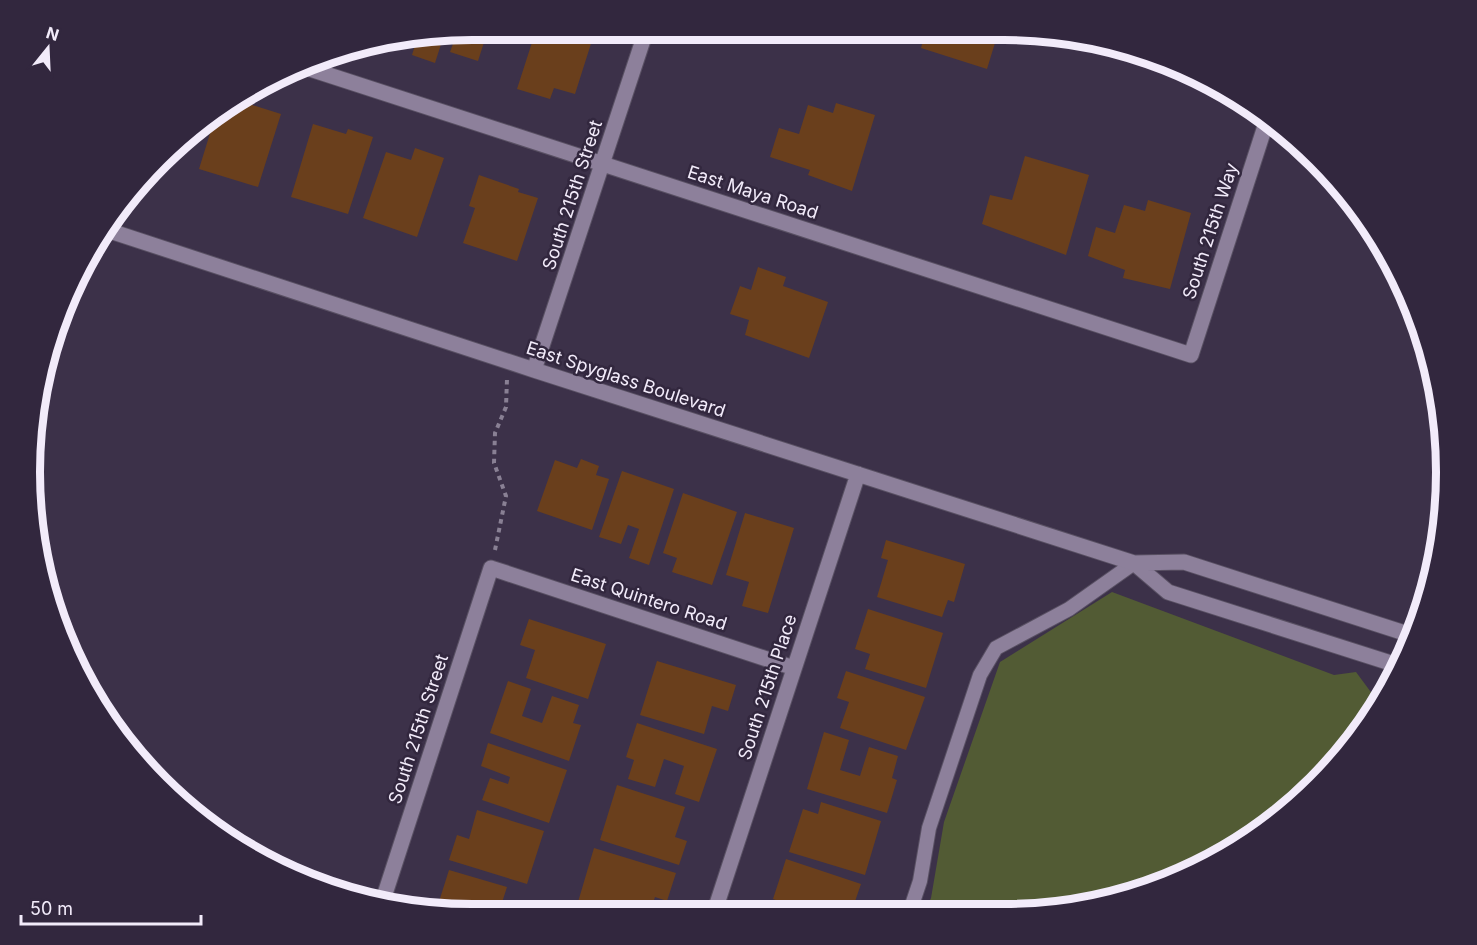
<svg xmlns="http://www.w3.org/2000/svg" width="1477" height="945" font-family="Inter,sans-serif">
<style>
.green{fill:#525b34}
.building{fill:#6a3f1c}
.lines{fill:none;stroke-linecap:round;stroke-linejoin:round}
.service-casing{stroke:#595063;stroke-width:16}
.minor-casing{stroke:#595063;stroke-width:17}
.path{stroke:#898094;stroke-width:4;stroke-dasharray:4.5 4.5;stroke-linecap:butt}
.service{stroke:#8d809b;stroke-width:14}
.minor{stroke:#8d809b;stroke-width:15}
.labels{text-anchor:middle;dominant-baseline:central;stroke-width:5;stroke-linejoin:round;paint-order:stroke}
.street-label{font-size:18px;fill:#f2ebfa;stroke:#32273e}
.rim{fill:none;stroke:#f2ebfa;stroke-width:8}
</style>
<rect width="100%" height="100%" fill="#3c3149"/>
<path class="green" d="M1112,592L1334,675L1356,672L1376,699L1370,718L1337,764L1274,823L1200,870L1119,900L1033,914H924L931,898L944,822L1000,662Z"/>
<path class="building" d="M472,30H488L478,61L450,52L454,41L443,38L435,63L412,55L417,39Z
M536,30L595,31L575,94L554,88L550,99L517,89Z
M925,33H998L987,69L921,48Z
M255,91H257L252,105L281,114L258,187L199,169L216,114L226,105Z
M836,103L875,115L852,191L808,175L810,170L770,157L779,128L799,134L808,105L833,113Z
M313,124L346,134L348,129L373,137L348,214L291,197Z
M415,148L444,158L417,237L363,218L386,152L411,160Z
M1025,156L1089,175L1066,255L982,224L990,195L1012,200Z
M479,175L519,189L518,192L538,198L517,261L463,243L475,208L469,206Z
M1148,200L1191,213L1170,289L1123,278L1125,270L1088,256L1096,227L1115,233L1124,205L1145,211Z
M758,267L786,277L783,286L828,302L809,358L745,335L749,320L730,314L740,286L751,290Z
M581,459L599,466L596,475L609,479L592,530L537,511L555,460L577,468Z
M622,471L674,489L649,565L629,558L639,529L628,525L621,544L599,537Z
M683,493L737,512L712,585L672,572L677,558L663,553Z
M745,513L794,528L768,613L742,606L749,582L726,575Z
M886,540L965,564L954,602L948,600L942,617L877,597L888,560L881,558Z
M868,609L943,633L926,688L865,669L870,654L855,649Z
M529,619L606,644L588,699L526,678L535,650L520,645Z
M657,661L736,685L728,711L712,706L704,734L640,715Z
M846,671L925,697L906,750L840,728L849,702L837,698Z
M508,681L531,689L522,716L542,723L552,696L579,705L573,723L581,725L569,761L490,733Z
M637,723L717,749L699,802L675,794L684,766L664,759L655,787L628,779L634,760L626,757Z
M824,732L849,740L840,770L860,776L869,747L898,756L892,778L897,780L887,813L807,789Z
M488,743L567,770L549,823L482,800L490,778L508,784L510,777L481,766Z
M617,785L685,807L675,837L687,841L679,865L600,840Z
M821,802L881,821L865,875L789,852L803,809L818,814Z
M477,810L544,831L527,884L449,860L457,835L469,839Z
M594,848L676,873L667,901L655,897L650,912H611L578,902Z
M786,859L861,884L851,913H786L789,905L773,899Z
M449,870L507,887L499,912L436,911Z"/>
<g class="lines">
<defs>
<path id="service" d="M909,914L920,881L929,828L980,675L996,648L1069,609L1134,563"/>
<path id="minor" d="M304,67L1191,355L1267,120
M107,230L534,370L1134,563L1184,562L1414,636
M534,370L646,31
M1134,563L1168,592L1400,666
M382,903L491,568L794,668
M714,913L858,474"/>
</defs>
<use href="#service" class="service-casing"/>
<use href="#minor" class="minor-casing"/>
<path class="path" d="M495,550L506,496L494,463L495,433L506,407L507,379"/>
<use href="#service" class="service"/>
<use href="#minor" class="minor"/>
</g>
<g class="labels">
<g class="street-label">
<text transform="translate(753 192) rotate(18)">East Maya Road</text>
<text transform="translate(572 195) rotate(-72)">South 215th Street</text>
<text transform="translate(1210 231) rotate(-72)">South 215th Way</text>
<text transform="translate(626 379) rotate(18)">East Spyglass Boulevard</text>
<text transform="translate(649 599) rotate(18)">East Quintero Road</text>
<text transform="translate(767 687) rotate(-72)">South 215th Place</text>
<text transform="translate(418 729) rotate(-72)">South 215th Street</text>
</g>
</g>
<path d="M0 0H1477V945H0ZM472 40H1004A432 432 0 0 1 1436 472V472A432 432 0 0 1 1004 904H472A432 432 0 0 1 40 472V472A432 432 0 0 1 472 40Z" fill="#32273e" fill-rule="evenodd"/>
<path class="rim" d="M472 40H1004A432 432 0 0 1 1436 472V472A432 432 0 0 1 1004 904H472A432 432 0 0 1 40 472V472A432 432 0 0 1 472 40Z"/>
<g transform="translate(48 48) rotate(18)" stroke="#32273e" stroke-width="4.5" paint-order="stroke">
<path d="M0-4.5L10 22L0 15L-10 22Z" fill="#f2ebfa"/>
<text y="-9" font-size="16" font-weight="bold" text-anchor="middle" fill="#f2ebfa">N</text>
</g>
<path d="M21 915v9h180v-9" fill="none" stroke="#f2ebfa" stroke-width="3"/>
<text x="30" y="915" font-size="18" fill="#f2ebfa" stroke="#32273e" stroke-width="4.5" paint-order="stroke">50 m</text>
</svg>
